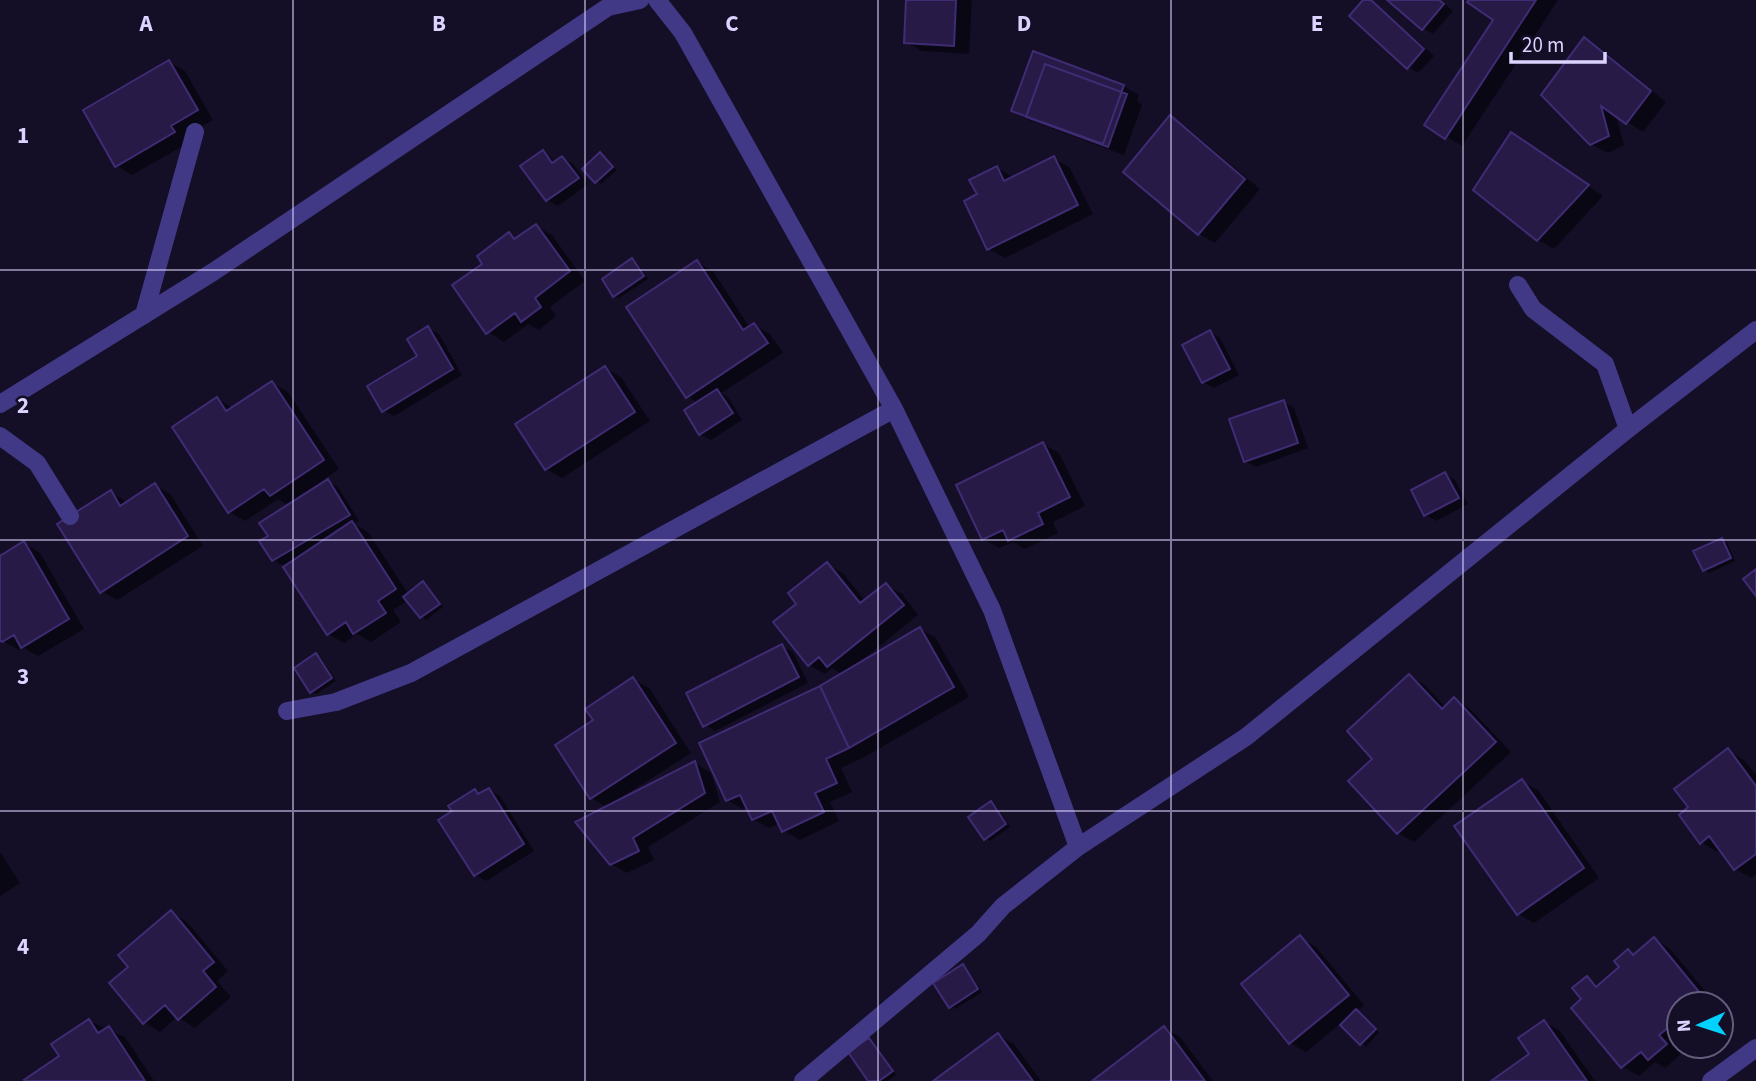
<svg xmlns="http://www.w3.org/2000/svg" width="1756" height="1081" font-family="'Source Sans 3',sans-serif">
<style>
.shadow{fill:#0007}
.building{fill:#271a47;stroke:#3f2c74;stroke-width:2}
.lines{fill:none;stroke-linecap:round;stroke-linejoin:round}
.lane{stroke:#413986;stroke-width:18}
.street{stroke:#413986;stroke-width:18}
.grid{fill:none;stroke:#dcd3ff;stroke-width:2;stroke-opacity:0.55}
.grid-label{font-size:23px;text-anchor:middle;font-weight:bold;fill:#dcd3ff;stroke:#140e26;stroke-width:5;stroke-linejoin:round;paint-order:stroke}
</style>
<rect width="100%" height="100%" fill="#140e26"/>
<path class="shadow" d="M908,0H972L969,54L922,51L906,42Z
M1365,0L1377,5L1434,56L1418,73L1408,67Z
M1390,0H1440L1453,11L1433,34L1423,28Z
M1471,0H1558L1462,146L1427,124L1495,19Z
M1584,39L1600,48L1666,102L1643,132L1616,115L1624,145L1608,153L1591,144Z
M169,62L185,71L213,120L186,135L190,142L132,175L116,165Z
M1123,86L1139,95L1137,101L1142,105L1124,155L1029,120L1013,110Z
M1171,118L1186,127L1260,189L1215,243L1199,234Z
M1528,144L1603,196L1554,249L1538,240Z
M543,152L556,162L562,158L573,164L588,184L558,206L547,200Z
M600,154L617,170L601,184L585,169Z
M1054,158L1070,168L1093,214L1005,258L989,249L979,195L997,168L1013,177Z
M536,226L552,235L585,281L550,307L556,316L539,330L528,324L504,342L488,332L485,264L509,234L518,239Z
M632,260L637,263L648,279L619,298L614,296Z
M697,262L713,271L750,328L754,325L770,334L783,353L721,393L728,397L742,420L711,440L700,434L698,403L687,396Z
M428,328L439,334L462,375L394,416L383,410L419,357Z
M1210,332L1220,338L1239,375L1214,388L1203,382Z
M605,368L621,377L650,421L562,478L546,469Z
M272,383L288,392L339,469L324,479L338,487L359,521L354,524L368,532L409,595L423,583L428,586L443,607L426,620L408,600L393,610L401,622L371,642L357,634L344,643L328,634L284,566L273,560L270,537L289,506L278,499L245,521L229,512L217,399L233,408Z
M1284,402L1294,408L1308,448L1256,467L1245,461Z
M1043,444L1059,453L1085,506L1053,522L1058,533L1025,549L1013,542L999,548L983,539Z
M1445,474L1455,480L1468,504L1436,521L1426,515Z
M155,485L171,495L203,546L117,600L101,591L111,492L128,503Z
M1722,540L1727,542L1735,561L1709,573L1704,570Z
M24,543L40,553L84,629L38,656L24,648L19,650L3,641L0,636V558Z
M827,564L843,573L865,601L886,585L902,594L918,615L862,660L864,662L920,629L936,638L969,697L866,756L841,768L852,792L830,802L839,821L800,840L784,831L780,823L769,828L753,819L748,807L743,809L727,800L821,688L843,675L832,668L825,674L809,665L798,604Z
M782,646L793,652L808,683L715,731L705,725Z
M316,655L321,658L336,681L316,694L311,692Z
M1409,676L1425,685L1446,708L1455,699L1470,709L1511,752L1414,842L1398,833L1374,759Z
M633,679L649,688L691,753L622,797L624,800L695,763L711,773L720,802L648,847L654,860L627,873L611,864L608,808L591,798L595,721Z
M1728,751L1744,760L1756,775V874L1751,878L1735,869L1721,849L1717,852L1701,842L1691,808Z
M1522,781L1538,790L1599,878L1534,923L1518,914Z
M489,790L500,796L534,851L486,881L475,875L454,812L475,791L481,795Z
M991,803L996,806L1010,827L990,841L985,838Z
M0,852L20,883L0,896Z
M171,912L187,922L228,971L217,981L231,997L195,1028L177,1017L160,1032L144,1022Z
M1300,938L1316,947L1364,1005L1356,1011L1379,1032L1366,1047L1341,1023L1306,1052L1290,1043Z
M1654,939L1670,949L1716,1004H1679V1041L1674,1045L1681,1054L1665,1068L1655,1062L1639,1076L1623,1067L1573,1009L1584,1000L1587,978L1600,986L1621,967L1628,951L1635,955Z
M963,966L967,969L982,992L955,1009L950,1006Z
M89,1021L125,1037L154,1081H27L62,1056Z
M1544,1022L1560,1031L1595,1081H1494L1531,1055Z
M1164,1028L1180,1037L1213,1081H1095Z
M998,1035L1014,1044L1041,1081H936Z
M869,1040L874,1043L896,1075L887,1081H870Z"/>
<path class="building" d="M906,0H956L954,46L904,43Z
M1363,0H1371L1424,49L1407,69L1349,16Z
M1387,0H1439L1444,4L1422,30Z
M1469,0H1536L1445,139L1424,125L1493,20L1467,2Z
M1584,37L1651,91L1626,124L1601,106L1609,136L1590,145L1541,95Z
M1033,51L1124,85L1103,144L1011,111Z
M169,60L198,110L171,126L175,132L115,167L83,110Z
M1045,64L1127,94L1108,147L1026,117Z
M1170,115L1245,179L1198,235L1123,172Z
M1511,132L1589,185L1537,241L1473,190Z
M543,150L552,163L562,156L579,178L546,201L520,166Z
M600,152L613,167L595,183L582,169Z
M1054,156L1078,205L987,250L964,201L977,194L969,180L997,166L1004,181Z
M536,224L570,271L535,298L541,307L521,322L515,313L486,334L452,285L482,264L477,256L509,232L514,239Z
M632,258L644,276L613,297L602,279Z
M697,260L743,330L754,323L768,343L686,398L626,307Z
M428,326L453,369L382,412L367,386L417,356L407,339Z
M1210,330L1230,369L1202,383L1182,345Z
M605,366L635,412L545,470L515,424Z
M272,381L324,460L270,496L264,489L228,513L172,427L217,397L226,411Z
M717,389L733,413L699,435L684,410Z
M1284,400L1298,443L1244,462L1229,419Z
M1043,442L1070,497L1038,513L1043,524L1008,541L1003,530L982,540L956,485Z
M1445,472L1459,498L1424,516L1411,490Z
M328,479L350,515L272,561L259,541L268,536L259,523Z
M155,483L188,536L100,593L57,524L111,490L120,506Z
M352,521L396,589L378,601L386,613L353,634L346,622L327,635L283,567Z
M1722,538L1731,558L1703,571L1693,551Z
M24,541L69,619L21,648L14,635L2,642L0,640V556Z
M827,562L860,603L886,583L904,605L827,667L819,657L808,666L773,622L796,604L788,593Z
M1756,569V596L1743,579Z
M423,581L440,604L420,618L403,597Z
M920,627L954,687L849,748L820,686Z
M782,644L799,677L703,727L686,693Z
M316,653L332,678L310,693L294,668Z
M1409,674L1442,709L1454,697L1496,742L1397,834L1348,781L1372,759L1347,731Z
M633,677L676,743L590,799L555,745L593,720L585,709Z
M820,686L849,748L826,759L837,783L815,793L824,812L782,832L772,811L752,820L740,795L726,801L699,743Z
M1728,748L1756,786V854L1734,870L1709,836L1700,844L1679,815L1688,807L1674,789Z
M695,761L705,793L633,838L639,851L610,865L575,822Z
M1522,779L1584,868L1517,915L1454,826Z
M489,788L524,844L474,876L438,820L452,811L448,806L475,789L478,794Z
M991,801L1006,824L984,840L968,817Z
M171,910L214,962L203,971L216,987L178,1020L165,1005L143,1024L109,983L128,967L118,955Z
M1300,935L1349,995L1289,1044L1241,984Z
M1654,937L1704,998L1697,1004H1679V1019L1659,1035L1667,1044L1648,1060L1641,1052L1621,1068L1571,1008L1581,999L1572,988L1587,976L1596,987L1619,967L1614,961L1628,949L1633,955Z
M963,964L978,989L949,1008L933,983Z
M1356,1009L1376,1029L1360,1045L1340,1025Z
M89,1019L98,1033L109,1026L145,1081H25L24,1080L59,1056L51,1044Z
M1544,1020L1587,1081H1491L1529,1054L1518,1038Z
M1164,1026L1205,1081H1092Z
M998,1033L1033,1081H933Z
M869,1038L893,1071L879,1081H868L848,1052Z"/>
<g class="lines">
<path class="lane" d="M144,315L195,132
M0,436L37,463L70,516"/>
<path class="street" d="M657,0L683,33L894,409L992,610L1078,847L1003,906L978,934L803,1081
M1518,285L1533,309L1605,364L1628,429
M0,404L213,272L608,7L640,0
M287,711L336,702L411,673L894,409
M1078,847L1246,737L1628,429L1756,330
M1711,1081L1756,1048"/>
</g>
<path class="grid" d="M293,0V1081M585,0V1081M878,0V1081M1171,0V1081M1463,0V1081M0,270H1756M0,540H1756M0,811H1756"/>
<g class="grid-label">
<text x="146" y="31">A</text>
<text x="439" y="31">B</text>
<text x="732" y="31">C</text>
<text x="1024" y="31">D</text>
<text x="1317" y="31">E</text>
<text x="23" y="143">1</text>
<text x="23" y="413">2</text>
<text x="23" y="684">3</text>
<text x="23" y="954">4</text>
</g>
<g transform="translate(1700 1025) rotate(267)"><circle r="33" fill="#140e26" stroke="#645d7d" stroke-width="2"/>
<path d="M0-5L12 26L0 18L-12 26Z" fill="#00d1fe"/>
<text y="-10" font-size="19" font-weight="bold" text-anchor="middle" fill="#dcd3ff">N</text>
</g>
<path d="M1511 52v10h94v-10" fill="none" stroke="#dcd3ff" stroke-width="3.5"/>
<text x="1522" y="52" font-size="21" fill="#dcd3ff" stroke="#140e26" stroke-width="5" paint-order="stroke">20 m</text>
</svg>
